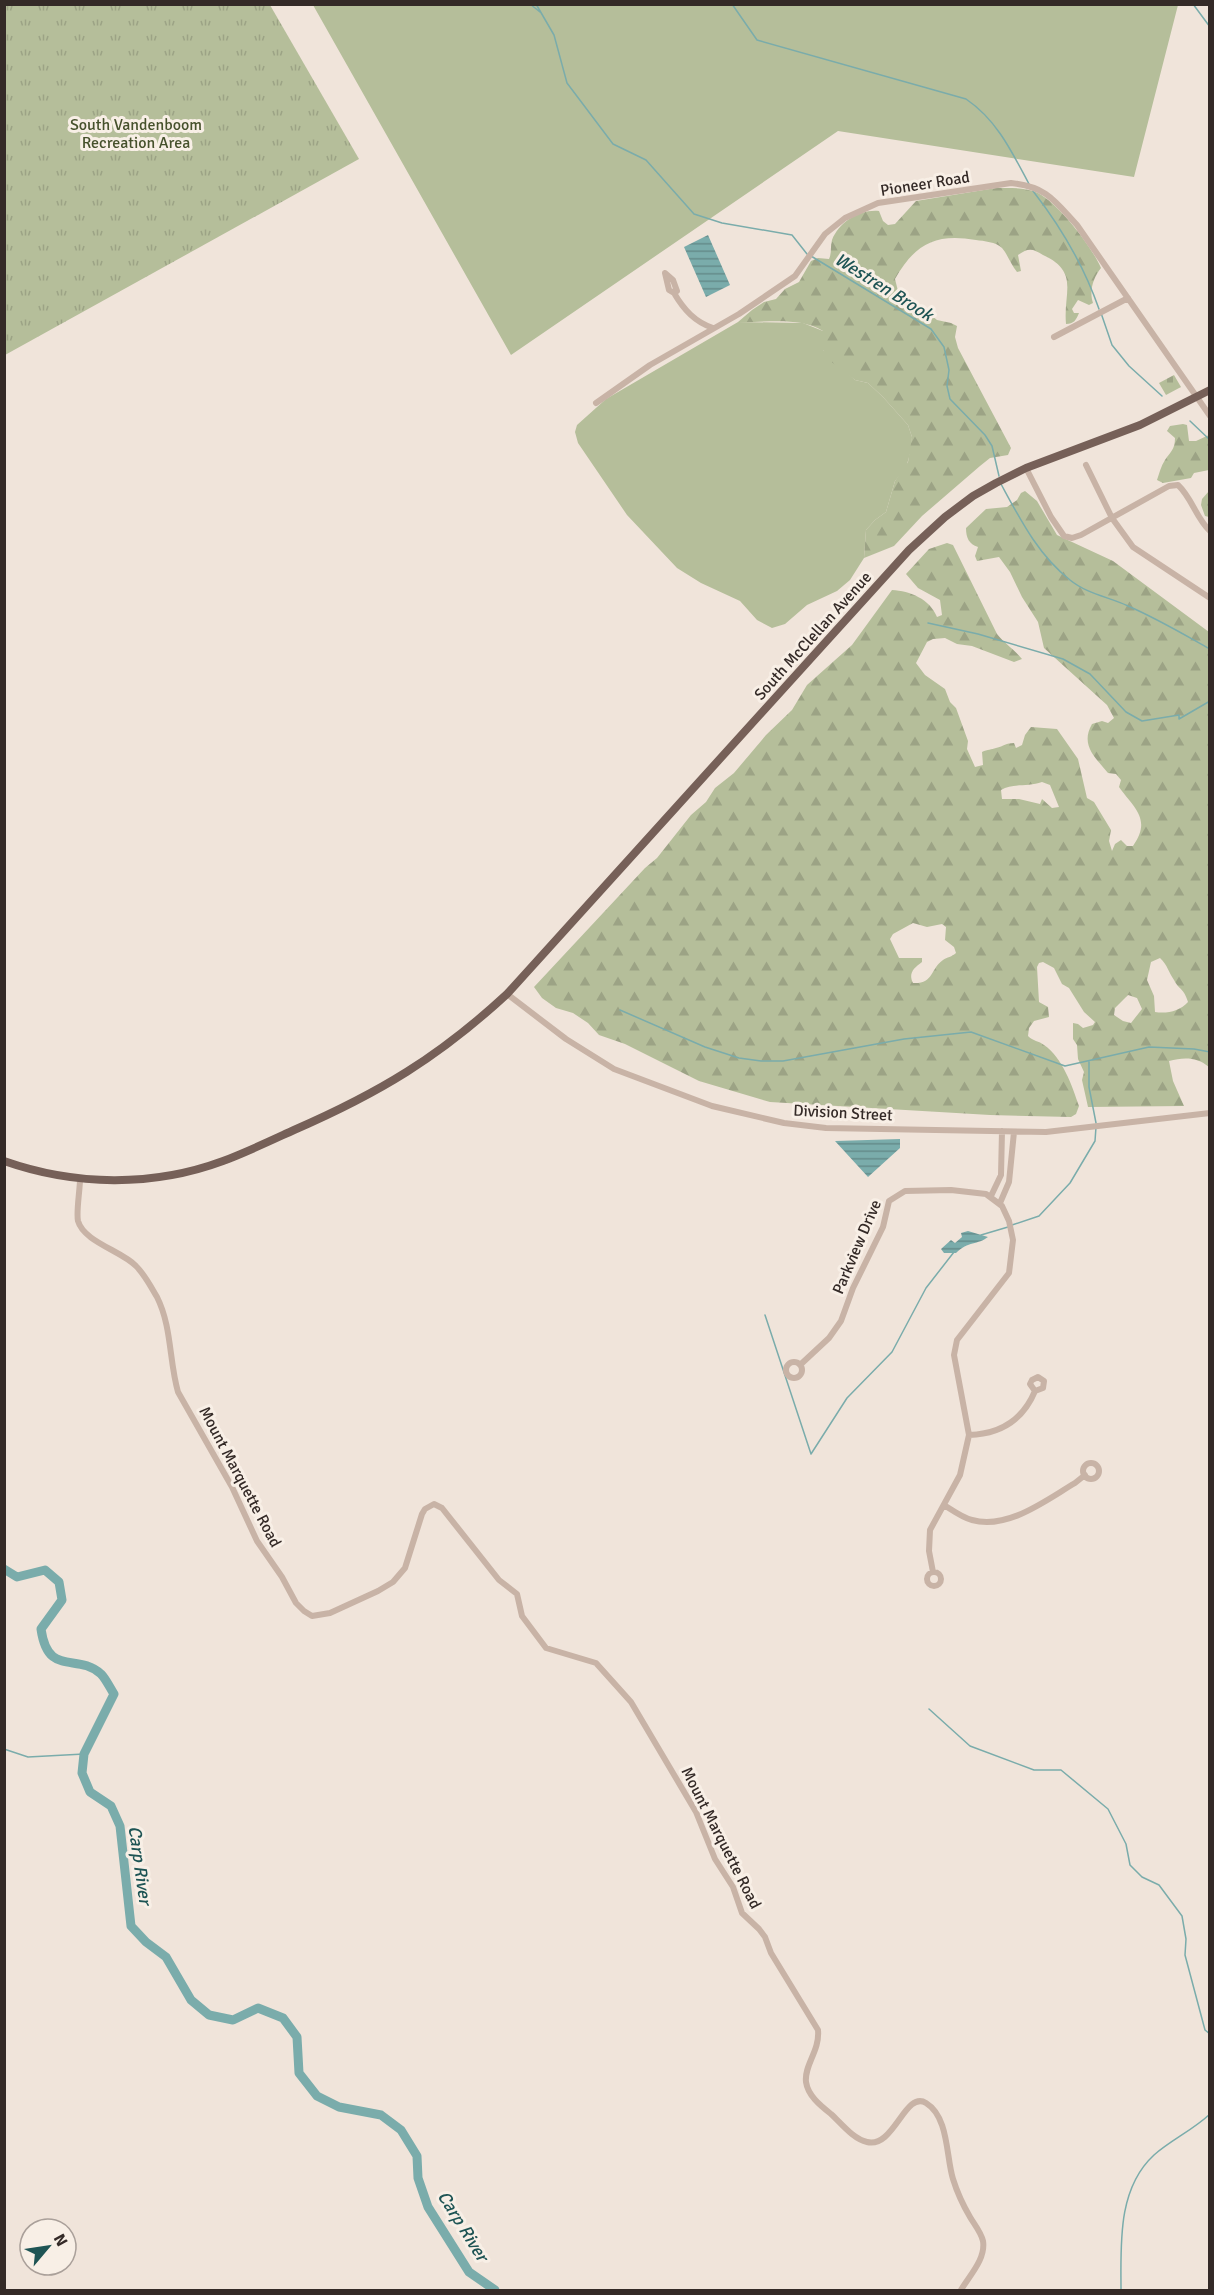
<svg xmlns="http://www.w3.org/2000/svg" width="1214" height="2295" font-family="Signika,sans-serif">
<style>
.grass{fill:#b5be9a}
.forest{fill:url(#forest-firs);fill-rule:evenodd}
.cemetery{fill:url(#cemetery-stones)}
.park{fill:url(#park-tufts)}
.water{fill:url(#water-rules)}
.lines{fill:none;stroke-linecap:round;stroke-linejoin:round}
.stream{stroke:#7aacab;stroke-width:1.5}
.river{stroke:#7aacab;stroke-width:9}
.minor{stroke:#c8b3a6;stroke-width:6}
.major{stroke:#766058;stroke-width:8}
.labels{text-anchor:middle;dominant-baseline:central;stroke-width:6;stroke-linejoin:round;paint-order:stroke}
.park-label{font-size:16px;fill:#46512c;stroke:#f8efe6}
.street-label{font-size:16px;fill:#342a27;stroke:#f8efe6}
.water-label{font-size:18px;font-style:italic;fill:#1e5454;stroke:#f8efe6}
</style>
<defs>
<pattern id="forest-firs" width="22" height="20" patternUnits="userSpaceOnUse" patternTransform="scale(1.5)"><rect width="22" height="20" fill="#b5be9a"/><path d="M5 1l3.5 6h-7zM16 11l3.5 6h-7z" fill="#9ca385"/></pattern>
<pattern id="cemetery-stones" width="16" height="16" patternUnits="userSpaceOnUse" patternTransform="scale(1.5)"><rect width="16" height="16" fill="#b5be9a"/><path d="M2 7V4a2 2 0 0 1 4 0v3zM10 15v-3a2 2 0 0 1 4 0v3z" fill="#9ca385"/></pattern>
<pattern id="park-tufts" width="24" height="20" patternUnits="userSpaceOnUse" patternTransform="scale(1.5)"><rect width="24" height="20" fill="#b5be9a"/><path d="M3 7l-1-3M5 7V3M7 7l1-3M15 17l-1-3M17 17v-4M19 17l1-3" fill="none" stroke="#9ca385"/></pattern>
<pattern id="water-rules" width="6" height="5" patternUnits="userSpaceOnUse" patternTransform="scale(1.5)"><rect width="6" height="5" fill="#7aacab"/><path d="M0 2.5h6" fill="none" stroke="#658c8b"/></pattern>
</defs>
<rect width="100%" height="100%" fill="#f0e4da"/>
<path class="grass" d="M313,5H1178L1134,177L838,131L511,355Z
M738,322L803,323L823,331V350L855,380L868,383L883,397L908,425L912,437L911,450L906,468L895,481L886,512L875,520L866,530L864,558L850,580L837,591L807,605L785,624L772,628L757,620L740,601L701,583L677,568L627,515L578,443L575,432L577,425L606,399Z"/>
<path class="forest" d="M996,188C1009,188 1026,187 1038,193C1059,204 1092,247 1101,268C1093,278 1089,291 1093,303L1089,305L1078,300L1072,309L1074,313H1079C1076,320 1074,324 1066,324C1063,292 1080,272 1043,255C1033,249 1029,247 1018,255L1021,271L1017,272C1011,265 1008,255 1002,248C996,242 984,241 976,240C935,233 915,244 895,279L900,299L926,311L937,320L951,323L957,326L955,337L958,348L1011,448L1008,455L990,458L980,466L922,516L894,546L864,558L866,530L875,520L886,512L895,481L908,462L912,437L908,425L883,397L868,383L855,380L829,360L823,350V331C799,316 764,323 738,322L752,310L764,302L776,299L785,289L799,282L811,261L818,258L829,259C832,253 830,247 832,240C839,222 860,209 879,211L883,221L888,225L895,224L916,201Z
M1183,424L1187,425L1189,441H1196L1209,435V470L1194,473L1191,478L1163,483L1157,480C1159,474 1161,466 1165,460C1170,452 1175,450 1175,438L1167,431L1170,426Z
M1025,491L1037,501L1057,535L1113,561L1209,632V1067C1197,1057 1184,1057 1169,1061L1173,1081L1184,1106L1088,1107L1082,1080L1084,1072L1078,1059L1077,1045L1073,1039V1023L1078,1024L1083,1028L1093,1025L1095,1022L1084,1012L1069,988L1062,984L1054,968L1043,962L1039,963L1037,967L1039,1002L1048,1007L1049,1017L1034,1021L1029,1028L1028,1036C1033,1041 1039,1041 1044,1045C1063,1058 1072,1086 1079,1106L1076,1114L1071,1117L990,1115L770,1102L699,1081L625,1044L599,1035L588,1023L573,1013L556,1008L542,998L534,987L645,868L657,858L691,815L706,802L715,788L734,773L766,735L792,710L807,685L852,645L892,590C910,591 930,599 937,617L942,615L940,600L918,588L906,574L929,549L947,543L953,545L997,634C1005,644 1015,650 1022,659L1014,662L972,646L957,644L945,638L933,639L927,642L916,663L925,675L945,689L950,702L956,708L968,741L967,749L975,767L983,765L982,752C988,749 991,750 996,748C1004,746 1006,743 1014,743L1016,748L1022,745L1025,735L1031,727L1057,729L1078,759L1087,798L1094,802L1111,830L1109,841L1112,851L1115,844L1121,840L1127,846H1133C1152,819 1134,808 1119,787L1121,780L1116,774L1108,773C1095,757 1080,745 1092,724L1102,721L1108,723L1114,718L1107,705L1044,648L1038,622L1022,597L1010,572L999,557L977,561L975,556L978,547C969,544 966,538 966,528L986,509L1007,507L1017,500L1021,493ZM1042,782L1050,785L1059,807L1052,808L1042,799L1040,804L1019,799H1002L1001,790C1013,783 1028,787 1042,782ZM913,923L927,927L942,924L946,927L945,940L954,947L956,953C952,957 947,957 943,960C930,969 934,984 913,983C908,973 914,968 922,962V958H899L890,939L893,934ZM1160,958C1168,966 1168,971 1174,980C1179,990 1184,988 1188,1002C1180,1011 1167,1014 1155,1012L1154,996L1147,980L1151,962ZM1128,995L1137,998L1142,1009L1131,1023L1123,1021L1114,1015L1115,1008Z
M1209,491V517L1205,516L1201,505L1202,499Z"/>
<path class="cemetery" d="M1174,375L1181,387L1166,395L1159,383Z"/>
<path class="park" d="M5,4L270,5L359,159L5,355Z"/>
<path class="water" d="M708,235L730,285L706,297L684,247Z
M900,1139V1148L868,1177L835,1141Z
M968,1231L988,1237C978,1245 968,1241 956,1253H944L941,1249L951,1240L955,1243L962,1237L961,1233Z"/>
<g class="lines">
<path class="stream" d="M415,4H423
M530,4L540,12
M536,4L554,35L567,83L613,144L646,160L694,214L722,223L792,235L807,254
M732,4L757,40L966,99C997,120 1012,152 1029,184
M1193,4L1210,27
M1033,191C1061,227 1084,266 1099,309
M811,256L931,329L944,347L949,370L947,386L950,399L985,435L992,446L999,476
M1101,313L1112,345L1129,366L1162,396
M1190,421L1210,440
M1001,484C1020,519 1038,555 1070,580C1087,594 1109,597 1128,606C1156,618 1183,634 1210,649
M928,623L978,634L1063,659L1090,674L1126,712L1142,721L1179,715V719L1210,701
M620,1010L705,1047L739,1058L761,1061H783L904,1039L971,1032L1065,1066L1149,1047L1194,1049L1210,1052
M1089,1062V1087L1096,1123
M1012,1225L1039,1216L1070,1183L1095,1141L1096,1127
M981,1235L1008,1227
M765,1315L811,1454L847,1398L892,1352L926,1288L954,1252
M929,1709L970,1746L1034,1770H1061L1108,1809L1126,1844L1130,1865L1142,1877L1159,1885L1182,1916L1186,1939L1185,1955L1205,2030L1210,2034
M4,1749L28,1757L84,1754
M1121,2290C1121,2245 1117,2189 1154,2155C1171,2140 1193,2130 1210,2114"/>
<path class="river" d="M4,1569L17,1577L45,1570L59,1582L62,1600L41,1629C48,1678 77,1652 101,1674C106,1679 110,1688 114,1694L84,1754L82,1773L90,1792L111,1806L120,1826L131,1926L146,1942L166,1957L191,2000L209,2015L233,2020L258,2008L283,2018L297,2037L299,2073L317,2096L339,2107L381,2115L401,2130L417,2156L418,2178L428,2207L469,2272L495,2290"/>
<path class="minor" d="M674,293L669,290L665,273L673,280L677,291L674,293C684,310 695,322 713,328
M1054,337L1128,298
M596,403L650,365L739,314L795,276L825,234L845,218L878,203L1011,183C1047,187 1054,200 1077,225L1210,416
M1086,465L1112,518L1133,547L1210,598
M1026,468L1051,517L1064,536L1072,538L1081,535L1169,486L1178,485C1192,498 1196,518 1210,531
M507,994L566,1039L614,1069L712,1106L784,1123L826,1128L1046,1132L1210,1113
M80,1179C80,1190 76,1212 78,1221C84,1242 122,1251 136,1266C145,1275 151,1287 157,1297C172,1327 169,1361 178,1392L232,1487L257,1541L282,1577L296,1603L304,1611L312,1616L330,1613L378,1591L393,1582L405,1568L422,1514L425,1509L434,1504L442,1508L499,1580L517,1594L522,1616L546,1648L596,1663L631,1702L696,1812L715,1859L733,1887L742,1913L759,1929L765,1937L771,1953L818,2030C820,2051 804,2065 806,2082C808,2096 821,2106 831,2114C841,2123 853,2139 867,2142C894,2149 905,2090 926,2103C949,2117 946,2157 953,2179C957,2192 963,2205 970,2217C974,2224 981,2232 983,2241C986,2259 969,2276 961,2290
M991,1196L1001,1175L1002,1131
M1000,1203L1009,1182L1014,1132
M786 1370a8 8 0 1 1 16 0a8 8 0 1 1-16 0Z
M800,1365L829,1338L841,1321L853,1288L883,1227L889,1201L905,1191L951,1190L986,1194L1002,1206L1009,1221L1013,1240L1009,1273L957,1340L954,1355L969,1435L960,1475L930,1530L929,1551L933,1572
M969,1435C1000,1434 1023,1420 1035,1391L1043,1388L1044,1381L1038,1377L1032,1380L1030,1384L1035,1391
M1083 1471a8 8 0 1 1 16 0a8 8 0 1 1-16 0Z
M944,1505C952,1510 963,1518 972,1520C1008,1530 1046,1500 1075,1483L1085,1475
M927 1579a7 7 0 1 1 14 0a7 7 0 1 1-14 0Z"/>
<path class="major" d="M4,1161C75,1186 153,1187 223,1161C247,1152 270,1141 294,1130C379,1093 439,1057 507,994L909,550L945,517L973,496L996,483L1026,468L1140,425L1210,390"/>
</g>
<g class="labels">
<g class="park-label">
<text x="136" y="125">South Vandenboom<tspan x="136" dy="18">Recreation Area</tspan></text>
</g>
<g class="street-label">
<text transform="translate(925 184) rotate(-9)">Pioneer Road</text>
<text transform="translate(813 636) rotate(-48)">South McClellan Avenue</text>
<text transform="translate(843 1113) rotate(3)">Division Street</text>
<text transform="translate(857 1247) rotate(-67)">Parkview Drive</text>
<text transform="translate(240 1477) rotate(62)">Mount Marquette Road</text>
<text transform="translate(721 1838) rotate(63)">Mount Marquette Road</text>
</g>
<g class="water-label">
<text transform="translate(884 287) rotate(32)">Westren Brook</text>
<text transform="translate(140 1865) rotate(82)">Carp River</text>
<text transform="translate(463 2226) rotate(58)">Carp River</text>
</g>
</g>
<rect width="1214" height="2295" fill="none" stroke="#342a27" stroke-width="12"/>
<g transform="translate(48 2247) rotate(61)"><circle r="28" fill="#f8efe6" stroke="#aaa09a" stroke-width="1.5"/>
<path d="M0-4.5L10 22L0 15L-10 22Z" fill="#1e5454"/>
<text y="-9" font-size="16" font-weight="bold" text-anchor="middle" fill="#342a27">N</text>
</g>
</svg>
